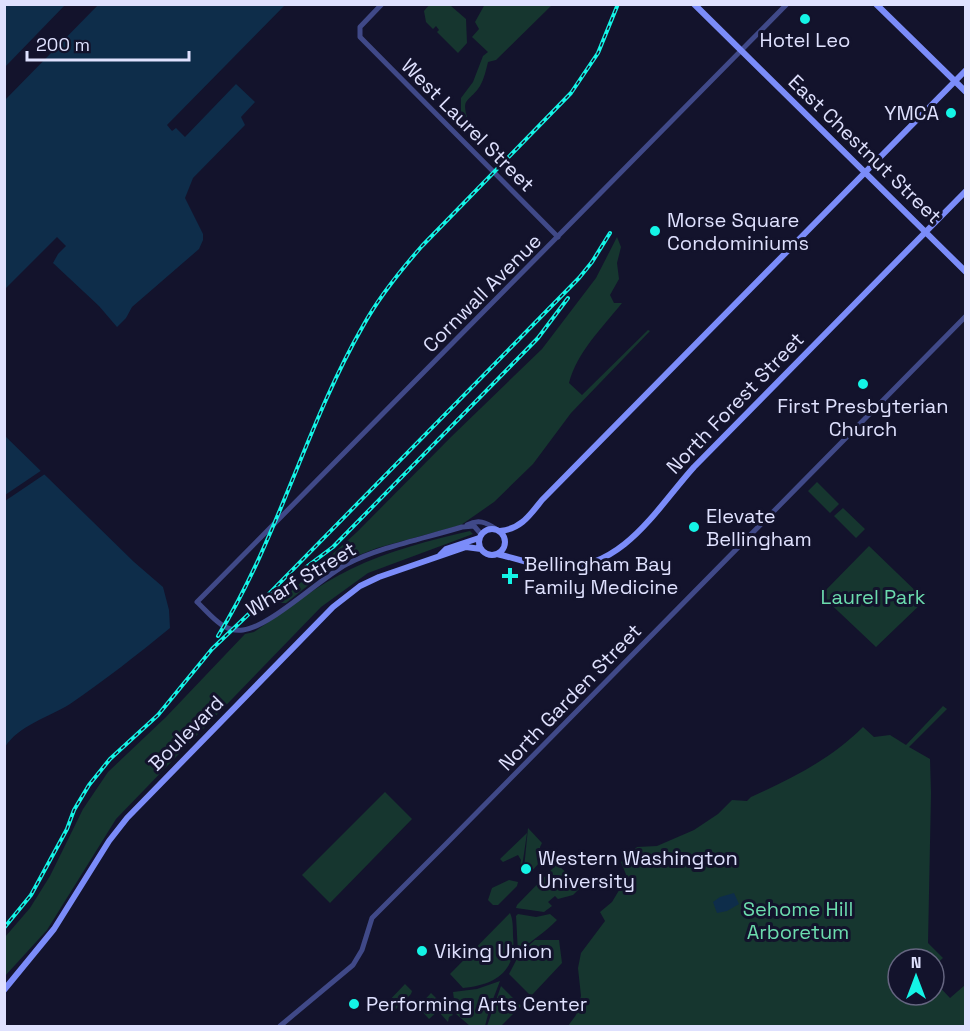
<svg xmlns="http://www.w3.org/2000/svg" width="970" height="1031" font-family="'Space Grotesk',sans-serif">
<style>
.green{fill:#16362f}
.water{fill:#0e2d4a}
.pier{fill:#13132c}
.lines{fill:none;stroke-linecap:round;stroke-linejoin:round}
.tertiary{stroke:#404988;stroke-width:5}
.secondary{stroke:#7b8cf9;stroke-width:6}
.rail-casing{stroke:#14f4e6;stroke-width:4}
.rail{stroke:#13132c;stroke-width:1.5;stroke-dasharray:4.5;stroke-linecap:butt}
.poi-dot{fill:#14f4e6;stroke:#13132c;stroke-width:2}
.labels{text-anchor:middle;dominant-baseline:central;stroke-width:6;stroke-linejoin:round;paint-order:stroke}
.poi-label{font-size:20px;fill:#dfe1fe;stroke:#13132c;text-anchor:start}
.street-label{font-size:20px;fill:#dfe1fe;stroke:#13132c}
.park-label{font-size:20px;fill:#6cdcae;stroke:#13132c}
</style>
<rect width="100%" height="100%" fill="#13132c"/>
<path class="green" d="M430,4L451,6L466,19L467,43L458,53L437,32L439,30L436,26L433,29L426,22L424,11Z
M485,4L552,5L496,60L488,62C486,70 484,79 480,86C470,102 460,97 468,120L465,122L461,117V98L473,82L483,56L488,52L472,37L479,29L475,22Z
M617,237L621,247L617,263L619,279L610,295L614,303H622C602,328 577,352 569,383L582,395L648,330L650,331L571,413L533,464L494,502L461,525L377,548L349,559L320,576L286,603H278L357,532L452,436L542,349L596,278Z
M817,482L839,504L830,513L808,491Z
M843,508L865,529L856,538L834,516Z
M470,531L473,534L368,573L321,607L116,819L47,930L5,976V937L30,908L50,876L83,809L108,772L166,717L245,634L254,632C286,610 317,585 351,569C388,551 430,540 470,531Z
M869,546L925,600L876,647L821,595Z
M943,706L947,709L909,747L930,759L931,793L928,943L943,958L934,966V959H898V995H934V981L950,998L965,985V1026H568L576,1015L581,996L578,968L581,953L605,921L600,912L612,902L627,877L621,862L637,847L657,846L694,830L718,814L732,800L747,801L751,797C792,778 830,760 863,727L874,737L890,735L906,745Z
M385,792L412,819L330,903L302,875Z
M528,828L542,843L540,847L541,861L529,874L525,872L524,868Z
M527,833L522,867L520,868L521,860L518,855L503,862L500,859Z
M557,864L577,883L579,889L573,895L558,899L555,896L548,902L552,906L544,912L516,908L517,905Z
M509,880L518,882L517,886L498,905H493L488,900L492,888Z
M510,913C513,919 513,928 513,936C517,971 496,985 463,988L450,974Z
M518,914L536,917L550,914L557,920C545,933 531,940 518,953L516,916Z
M535,940H559L562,963L531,996L509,974L520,953Z
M500,981L490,1007L485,1026H470L456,1014L453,992L477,989Z
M405,984L412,991L411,994L392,1013L385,1005Z
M501,986L521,1006L501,1026H487Z
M431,993L453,1015L449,1017L448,1022L438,1011L429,1019L418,1007Z"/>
<path class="water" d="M5,4L65,5L5,67L4,5Z
M98,5H285L167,125L172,131L176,128L185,137L236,84L255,102L241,117L245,125L193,178L185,198L203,234V240L199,249L132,307L126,318L117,327L99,306L53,263L58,254L66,246L57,237L5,289V100Z
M4,435L134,562L163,587L169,610L170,628C137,655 105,680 70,704C49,717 18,726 5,747Z
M734,893L739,904L727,911L717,913L713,902L720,897Z"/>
<path class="pier" d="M42,470L45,474L5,501V495Z"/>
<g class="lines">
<path class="tertiary" d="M382,4L360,27V37L558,237
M467,525C478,519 486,522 496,529
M481,534L474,526L462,527C426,538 380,547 347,564C319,579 270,627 243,630C223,633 210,614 197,602L787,4
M280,1026L353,965L362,950L372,918L446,844L966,316"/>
<path class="secondary" d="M694,4L966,272
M876,4L966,92
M479 542a13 13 0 1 1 26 0a13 13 0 1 1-26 0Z
M500,531C521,529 530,515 542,500L966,70
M497,554C519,559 539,567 561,568C624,568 657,508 694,467L966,191
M440,555L446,549L479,538
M4,990L54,929L109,841L127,818L333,607L360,586L379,577L466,547L481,549"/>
<defs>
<path id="rail" d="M301,571L333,547L538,338L568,298
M218,636C278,539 306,425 363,326C379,297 400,271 422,246L571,93L598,53L618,4
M4,928L31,895L67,829L74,810L89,785L110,759L158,715L212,649L254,609L579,278L592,262L610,233"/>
</defs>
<use href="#rail" class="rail-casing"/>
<use href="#rail" class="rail"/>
</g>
<g class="poi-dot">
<circle cx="805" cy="19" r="6"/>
<circle cx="951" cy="113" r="6"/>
<circle cx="655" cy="231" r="6"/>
<circle cx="863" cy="384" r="6"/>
<circle cx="694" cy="527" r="6"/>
<path d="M507 567h6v6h6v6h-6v6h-6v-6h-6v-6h6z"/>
<circle cx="526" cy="869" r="6"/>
<circle cx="422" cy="951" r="6"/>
<circle cx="354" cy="1004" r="6"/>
</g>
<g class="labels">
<g class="poi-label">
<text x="805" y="40" text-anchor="middle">Hotel Leo</text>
<text x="939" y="113" text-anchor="end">YMCA</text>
<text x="667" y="220">Morse Square<tspan x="667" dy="23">Condominiums</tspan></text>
<text x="863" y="406" text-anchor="middle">First Presbyterian<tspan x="863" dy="23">Church</tspan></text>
<text x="706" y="516">Elevate<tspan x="706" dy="23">Bellingham</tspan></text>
<text x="524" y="564">Bellingham Bay<tspan x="524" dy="23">Family Medicine</tspan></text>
<text x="538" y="858">Western Washington<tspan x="538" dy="23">University</tspan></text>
<text x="434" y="951">Viking Union</text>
<text x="366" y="1004">Performing Arts Center</text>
</g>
<g class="street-label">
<text transform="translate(468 125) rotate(45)">West Laurel Street</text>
<text transform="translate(865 149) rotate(44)">East Chestnut Street</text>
<text transform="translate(482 293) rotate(-45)">Cornwall Avenue</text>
<text transform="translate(735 403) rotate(-46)">North Forest Street</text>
<text transform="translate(301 579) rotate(-31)">Wharf Street</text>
<text transform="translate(570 697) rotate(-46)">North Garden Street</text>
<text transform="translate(186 733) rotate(-45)">Boulevard</text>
</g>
<g class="park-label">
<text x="873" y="597">Laurel Park</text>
<text x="798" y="909">Sehome Hill<tspan x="798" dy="23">Arboretum</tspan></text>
</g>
</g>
<rect width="970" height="1031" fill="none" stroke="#dfe1fe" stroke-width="12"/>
<g transform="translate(916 977)"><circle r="28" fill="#13132c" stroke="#656580" stroke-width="1.5"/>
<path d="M0-4.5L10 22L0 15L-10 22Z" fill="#14f4e6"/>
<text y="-9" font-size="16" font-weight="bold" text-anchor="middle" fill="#dfe1fe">N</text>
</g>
<path d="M27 51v9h162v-9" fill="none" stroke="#dfe1fe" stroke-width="3"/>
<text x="36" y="51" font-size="18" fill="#dfe1fe" stroke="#13132c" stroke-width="4.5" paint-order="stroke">200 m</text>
</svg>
